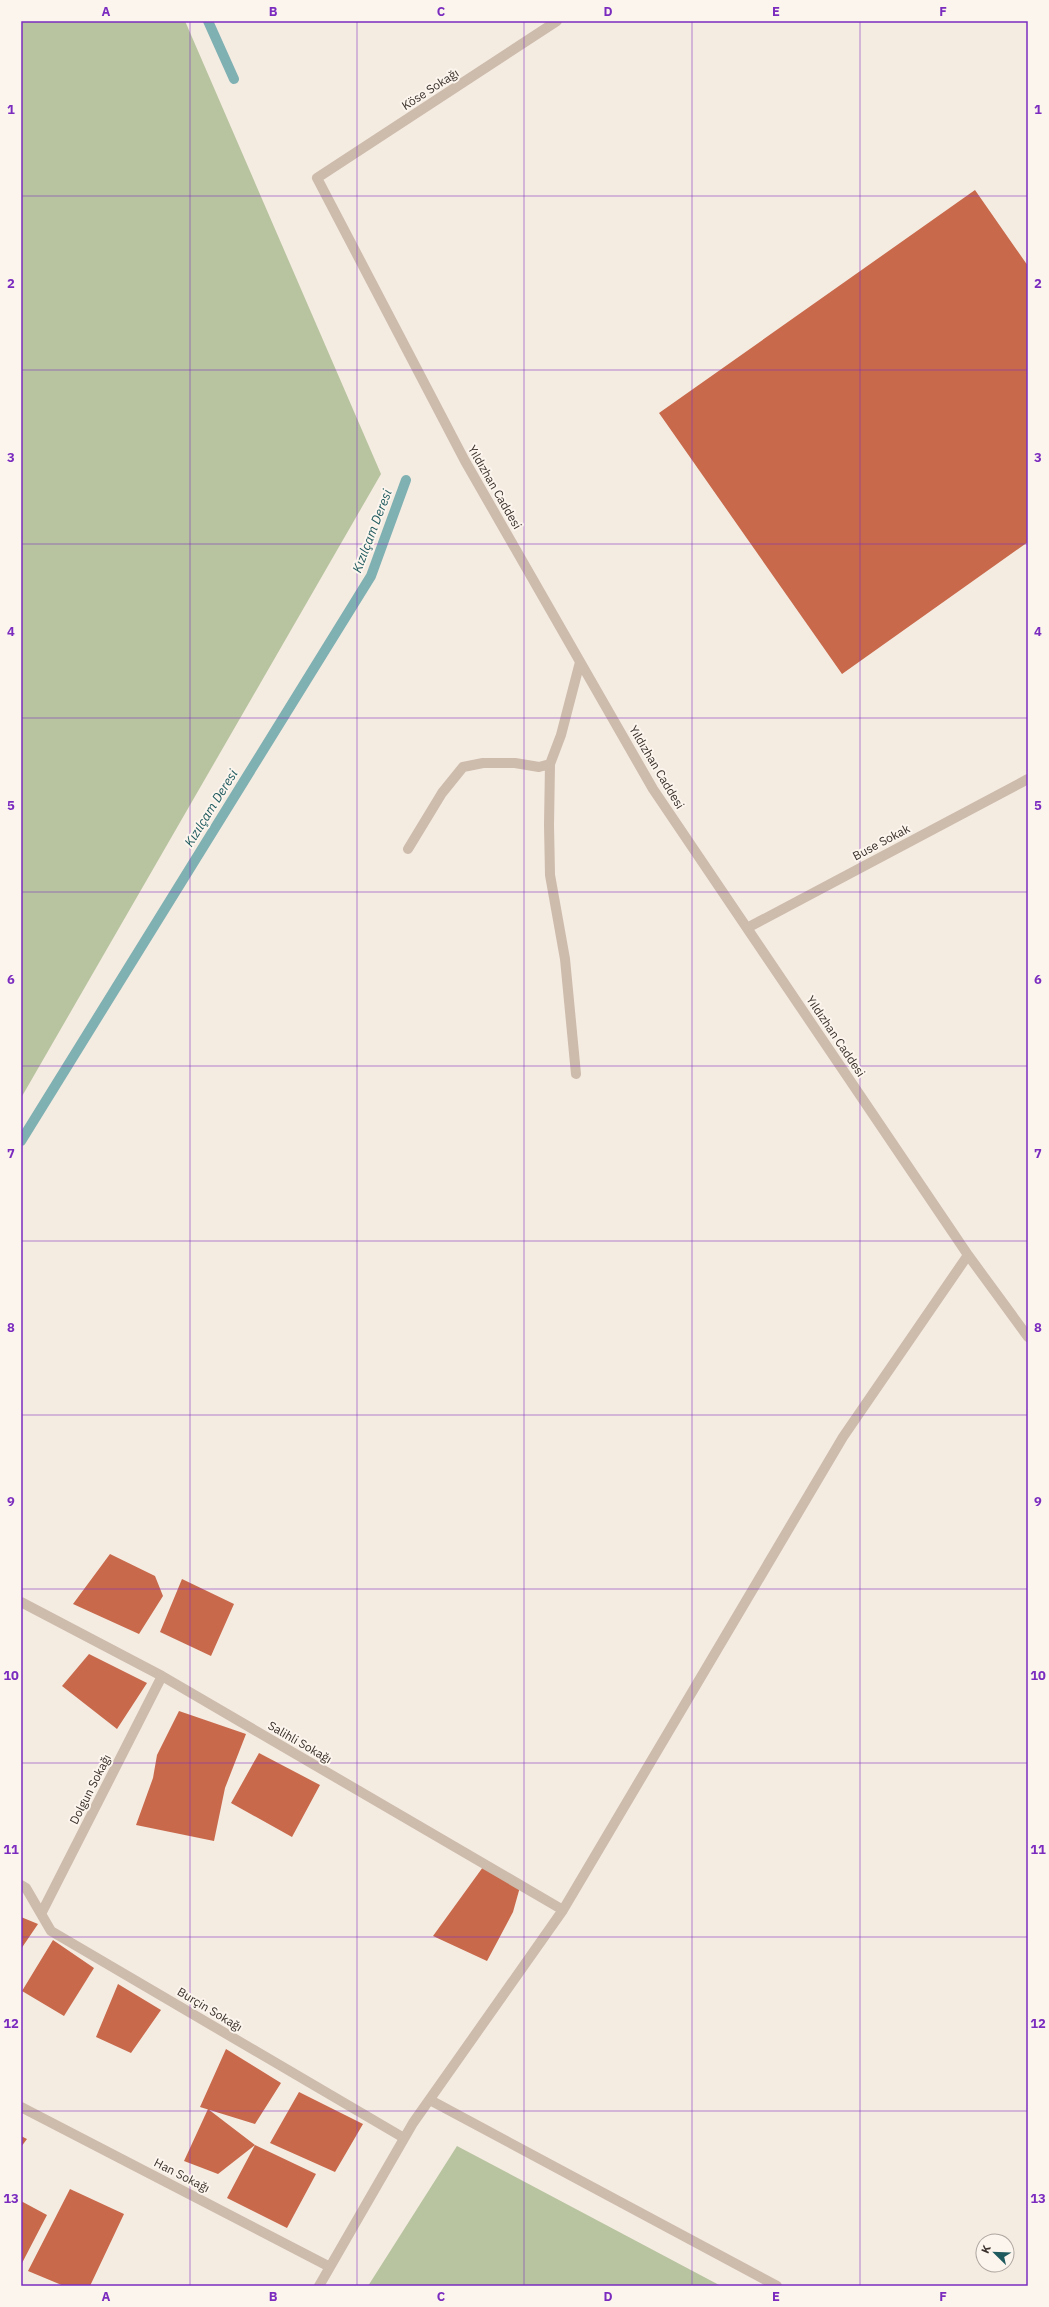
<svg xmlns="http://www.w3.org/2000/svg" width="1049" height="2307" font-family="'IBM Plex Sans',sans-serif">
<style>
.green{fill:#b8c4a0}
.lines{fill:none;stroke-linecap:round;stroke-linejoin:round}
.stream{stroke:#7fb0b2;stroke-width:10}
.building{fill:#c8694b}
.minor{stroke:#cdbbac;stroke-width:10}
.grid{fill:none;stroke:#7b2cbf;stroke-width:1;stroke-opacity:0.55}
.labels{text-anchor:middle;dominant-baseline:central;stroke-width:4;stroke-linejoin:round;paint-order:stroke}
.street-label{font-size:12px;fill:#3b302b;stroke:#fbf5ee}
.water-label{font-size:13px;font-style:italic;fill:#1f5a5e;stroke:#fbf5ee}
.neatline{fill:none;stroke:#7b2cbf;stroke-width:1.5}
.grid-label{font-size:13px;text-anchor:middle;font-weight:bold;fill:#7b2cbf}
</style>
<rect width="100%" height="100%" fill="#f4ebe1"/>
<path class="green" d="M21,21H185L381,474L21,1098Z
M457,2146L721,2286H368Z"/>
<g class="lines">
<path class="stream" d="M208,21L234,79
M21,1141L371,576L406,480"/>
</g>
<path class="building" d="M975,190L1028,266V542L842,674L659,413Z
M110,1554L155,1576L163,1596L139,1634L73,1604Z
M182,1579L234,1604L211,1656L160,1632Z
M89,1654L147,1683L117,1729L62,1686Z
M179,1711L246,1734L225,1788L214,1841L136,1825L153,1778L157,1755Z
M259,1753L320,1785L292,1837L231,1803Z
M483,1867L520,1887L513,1912L487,1961L433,1936Z
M21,1917L38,1924L21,1949Z
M53,1940L94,1968L64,2016L22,1991Z
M118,1984L161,2010L131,2053L96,2037Z
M226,2049L281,2083L255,2124L200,2107Z
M299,2092L363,2124L335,2172L270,2143Z
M208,2109L255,2145L316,2174L287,2228L227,2198L255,2145L218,2174L184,2161Z
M21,2136L27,2139L21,2147Z
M70,2189L124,2214L90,2286H64L28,2271Z
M21,2201L47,2215L21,2265Z"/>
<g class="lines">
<path class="minor" d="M557,21L317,178L465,461L653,789L968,1255L1028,1337
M408,849L442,793L463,767L483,763H515L539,767L550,764
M747,928L1028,779
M576,1074L565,959L550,875L549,825L550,764L561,735L580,662
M21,1602L162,1676L563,1910
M21,1885L26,1888L51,1931L404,2138
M41,1914L162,1676
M430,2100L777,2286
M21,2107L330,2267
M319,2286L413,2123L563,1910L843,1437L968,1255"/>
</g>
<path class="grid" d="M190,21V2286M357,21V2286M524,21V2286M692,21V2286M860,21V2286M21,196H1028M21,370H1028M21,544H1028M21,718H1028M21,892H1028M21,1066H1028M21,1241H1028M21,1415H1028M21,1589H1028M21,1763H1028M21,1937H1028M21,2111H1028"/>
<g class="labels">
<g class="street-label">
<text transform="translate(430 89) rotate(-33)">Köse Sokağı</text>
<text transform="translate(495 487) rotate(60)">Yıldızhan Caddesi</text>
<text transform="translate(657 767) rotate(59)">Yıldızhan Caddesi</text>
<text transform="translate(881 842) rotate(-28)">Buse Sokak</text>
<text transform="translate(836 1036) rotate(56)">Yıldızhan Caddesi</text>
<text transform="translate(300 1742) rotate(30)">Salihli Sokağı</text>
<text transform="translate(90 1789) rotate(-63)">Dolgun Sokağı</text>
<text transform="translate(210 2009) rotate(31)">Burçin Sokağı</text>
<text transform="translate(182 2175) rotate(27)">Han Sokağı</text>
</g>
<g class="water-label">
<text transform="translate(372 531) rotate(-69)">Kızılçam Deresi</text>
<text transform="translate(211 808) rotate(-58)">Kızılçam Deresi</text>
</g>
</g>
<rect width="1049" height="2307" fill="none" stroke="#fbf5ee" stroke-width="44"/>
<g transform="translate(995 2253) rotate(293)"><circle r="19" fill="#fbf5ee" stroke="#aea6a0"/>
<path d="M0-3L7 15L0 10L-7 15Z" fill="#1f5a5e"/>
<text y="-6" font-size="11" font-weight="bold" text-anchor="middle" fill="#3b302b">K</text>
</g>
<rect x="22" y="22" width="1005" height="2263" class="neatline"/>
<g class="grid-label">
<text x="106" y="16">A</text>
<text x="273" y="16">B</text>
<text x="441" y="16">C</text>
<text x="608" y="16">D</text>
<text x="776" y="16">E</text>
<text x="943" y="16">F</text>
<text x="11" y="114">1</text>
<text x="1038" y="114">1</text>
<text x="11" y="288">2</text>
<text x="1038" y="288">2</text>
<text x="11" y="462">3</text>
<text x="1038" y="462">3</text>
<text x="11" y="636">4</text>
<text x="1038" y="636">4</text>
<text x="11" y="810">5</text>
<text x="1038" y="810">5</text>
<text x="11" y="984">6</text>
<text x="1038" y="984">6</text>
<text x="11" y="1158">7</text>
<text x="1038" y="1158">7</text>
<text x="11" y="1332">8</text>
<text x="1038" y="1332">8</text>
<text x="11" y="1506">9</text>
<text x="1038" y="1506">9</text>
<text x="11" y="1680">10</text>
<text x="1038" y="1680">10</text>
<text x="11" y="1854">11</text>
<text x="1038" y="1854">11</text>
<text x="11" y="2028">12</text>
<text x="1038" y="2028">12</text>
<text x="11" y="2203">13</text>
<text x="1038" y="2203">13</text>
<text x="106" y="2301">A</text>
<text x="273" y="2301">B</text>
<text x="441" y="2301">C</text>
<text x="608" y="2301">D</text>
<text x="776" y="2301">E</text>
<text x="943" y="2301">F</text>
</g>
</svg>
